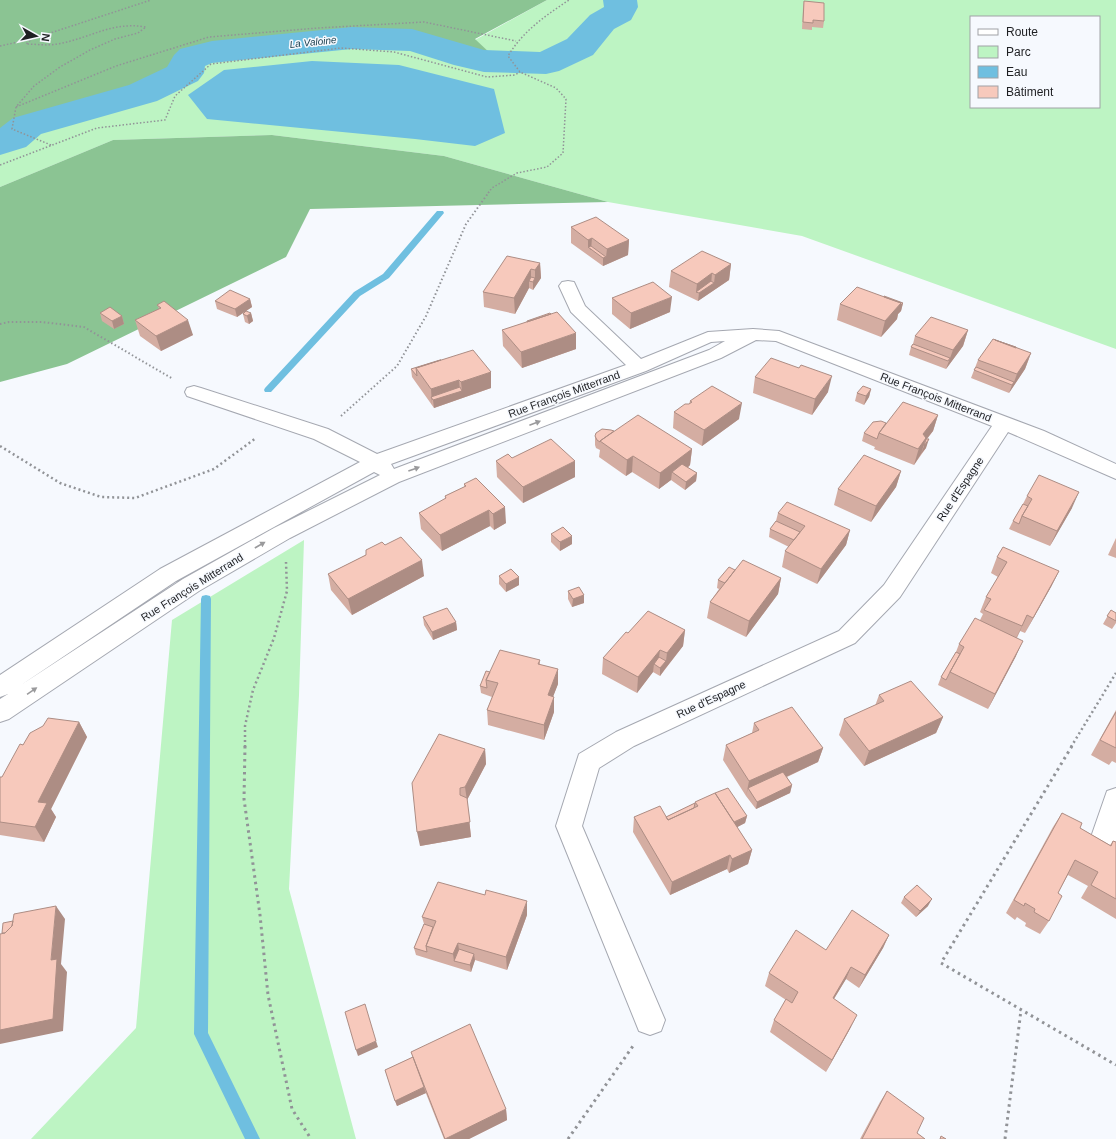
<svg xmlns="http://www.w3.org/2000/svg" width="1116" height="1139" font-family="Helvetica,sans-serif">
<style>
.green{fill:#bdf4c3;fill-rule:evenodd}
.forest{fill:#8bc493}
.water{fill:#6fbfe0}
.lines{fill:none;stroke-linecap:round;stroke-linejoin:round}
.stream{fill:#6fbfe0;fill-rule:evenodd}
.river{fill:#6fbfe0;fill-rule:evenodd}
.street-casing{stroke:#a5a8b1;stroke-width:2}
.path-far3{stroke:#919397;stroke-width:1.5;stroke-dasharray:1.5 2;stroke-linecap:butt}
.path-far2{stroke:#919397;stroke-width:2;stroke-dasharray:1.5 2.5;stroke-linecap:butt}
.path-far1{stroke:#919397;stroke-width:2.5;stroke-dasharray:2 3;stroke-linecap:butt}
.path{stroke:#919397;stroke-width:3;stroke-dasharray:2.5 4;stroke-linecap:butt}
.street{fill:#fff;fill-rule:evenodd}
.wall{fill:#d4ada2}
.shaded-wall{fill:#ad8d84}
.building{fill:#f7c9bc;stroke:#ad8d84}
.oneway{fill:#9a9a9c}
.labels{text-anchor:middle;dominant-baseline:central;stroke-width:3;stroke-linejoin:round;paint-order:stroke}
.far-water-label{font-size:10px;font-style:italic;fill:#1e4251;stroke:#f6f9fe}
.street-label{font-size:11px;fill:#1e1f22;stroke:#f6f9fe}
</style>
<rect width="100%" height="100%" fill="#f6f9fe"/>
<path class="green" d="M547,0H1116V349L802,236L608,202L444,156L272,135L113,140L0,187V132L17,123L158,75L173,63L199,50L340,35L420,38L491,55L475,40ZM971,17H1099V107H971Z
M304,540L299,695L289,889L356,1139H31L136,1028L172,620Z"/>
<path class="forest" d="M0,0H547L475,39L492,55L420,38L340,35L199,50L173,63L158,75L129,93L17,123L0,132Z
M272,135L444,156L608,202L310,209L286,257L67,364L0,382V187L113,140Z"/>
<path class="water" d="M620,0L628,8C621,20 612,15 602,22L601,29L580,47L546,63L542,67L529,69L501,66H485L441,56L440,54L443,51L409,41L398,43L363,42L332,40L206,55L191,61L185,73L141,101L125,106H103L93,111L51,120L27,135L0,145V143L12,138L27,126L91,107L143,93L182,72L190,58L212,52L332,39L352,38L412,40L484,61L536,65L575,48L596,32L601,22L621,13L624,7Z
M312,61L399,65L494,89L505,133L475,146L415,139L207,119L188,95L224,70Z"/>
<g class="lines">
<path class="stream" d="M437,211H443L444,213L389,278L360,296L271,392H265L264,390L265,388L354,292L383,274Z
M206,595L210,596L211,599L208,1033L260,1139H245L194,1034L201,599L202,596Z"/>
<path class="river" d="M603,0H637L638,7L631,20L614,29L593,55L559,71L546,74L484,72L454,65L410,51L352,49L212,63L205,66L204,73L198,81L157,101L41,134L26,147L0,155V128L13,118L129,85L167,67L174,55L180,49L212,41L352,27L412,29L484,50L540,52L567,39L590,15L604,7Z"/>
<defs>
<path id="street" d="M568,281L574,282L585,306L641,359L708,332L753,329L779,331L1044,431L1116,464V479L1008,432L900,597L855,643L634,746L599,768L582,826L665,1020L661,1031L650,1035L639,1031L556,826L579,754L616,732L839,631L884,585L992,426L776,341L756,340L721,358L399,482L290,538L199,591L9,719L0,722V699L8,694L0,697V675L160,569L360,462L314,439L187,396L185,392L187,388L194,386L201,388L328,429L377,454L626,365L571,312L559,286L562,282ZM725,341L709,350L394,469L391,464L646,371L711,342ZM374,472L380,475L274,528L183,579L21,685L176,581Z
M1116,788V856L1095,845L1091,837L1107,791Z"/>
</defs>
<use href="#street" class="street-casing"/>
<path class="path-far3" d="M0,46L31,39
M16,107L116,66L209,37L318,28L424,22L516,41
M51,145L12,129L16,107L34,86L60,67L90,50L115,39L138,33L146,27C111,21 89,39 57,44C47,46 36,44 26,44L32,39L151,0
M0,165L97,128L165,120L175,96L211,64L341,48L394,52L487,77L515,75L520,72
M488,193L492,188L517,173L547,167L563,153L566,99L556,88L520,72L508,56C523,31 545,16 569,0"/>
<path class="path-far2" d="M0,324L9,322H42L84,327L173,379
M341,416L397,366L426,316L466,224L489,192"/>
<path class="path-far1" d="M0,446L60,483L101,497L135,498L214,469L256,438
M245,747V726L253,690L274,638L287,591L286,562
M1071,747L1116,673"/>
<path class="path" d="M245,746L244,799L260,915L268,995L292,1109L311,1139
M1072,746L941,963L1116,1065
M568,1139L633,1046
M1005,1139L1021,1010"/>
<use href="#street" class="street"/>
</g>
<path class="wall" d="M804,1L824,21L823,28L812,27V30L802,29L803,8Z
M571,227L629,240L628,255L603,266L571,243Z
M540,263L541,278L533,290L529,288L515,314L484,307L483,292Z
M731,264L729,280L698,301L669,287L671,271Z
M612,298L670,312L630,329L612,314Z
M250,299L252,307L237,317L217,309L215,301Z
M903,303L901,311L898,314L897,319L881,337L837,320L840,304Z
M157,305L193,335L161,351L140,336L135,320L159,309Z
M100,313L122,316L124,324L114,329L102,321Z
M251,313L253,321L249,324L245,322L243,314Z
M527,321L576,349L522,368L503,346L502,330L527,322Z
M968,330L963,346L946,369L909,355L911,347L913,344L915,336Z
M1016,348L1031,353L1025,369L1009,393L971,378L978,360Z
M441,360L491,372V388L434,408L412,377L411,369Z
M755,377L828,392L812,415L753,393Z
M871,389L869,397L864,405L855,401L857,393Z
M690,401L739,419L702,446L673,428L674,412L689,404Z
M938,415L933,431L927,439L926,448L914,465L874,449L875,447L862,441L864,433L886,423Z
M614,431L692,449L690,465L688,468L697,473L696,481L685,490L671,480L659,489L632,472L626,476L599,457L600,450L596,448L595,445V436Z
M512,458L575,461V477L523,503L497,477L496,461Z
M901,471L896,487L871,522L834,505L838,489Z
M464,484L506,523L494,530L490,526L442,551L421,529L419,513L445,499V496L464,487Z
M1027,496L1072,508L1050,546L1009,529L1013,521L1023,504Z
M778,513L850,530L846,545L817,584L782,567L785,551L789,547L769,537L770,529L776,521Z
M551,534L572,544L560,551L551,542Z
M1116,538V558L1108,555Z
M385,545L424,576L352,615L331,590L328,574Z
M997,557L1059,571L1051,587L1025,633L1020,631L1017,638L1016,656L988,709L938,685L941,677L956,652L959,644L980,620L983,614L980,612L986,597L998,577L991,573Z
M735,570L781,578L778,594L746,637L707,618L710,602L719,589L717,588L718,580Z
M499,576L519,577V585L506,592L499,584Z
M568,591L584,595V603L572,607L568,599Z
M1111,610L1116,613V623L1112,629L1103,624Z
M423,617L456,622L457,630L433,640L424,625Z
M685,630L683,646L660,676L653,672L637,693L602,674L603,658L628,633Z
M540,660V665L558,684L553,696L554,712L544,740L488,725L487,710L492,697L481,693L480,686L490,672Z
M879,695L943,717L936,733L864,766L839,735L844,719L875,706Z
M1116,710V763L1112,761L1109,765L1091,755Z
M79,722L87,737L51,809L56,817L44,842L0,835V777H2L22,745Z
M754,723L823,748L818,762L787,777L792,785L790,793L756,809L746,796L723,760L726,745L752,733Z
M485,749L486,764L467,800L471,837L420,846Z
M695,802L747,816L745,823L737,827L752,850L748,864L729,873L727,869L670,895L633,832L634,817H666L695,803Z
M1062,813L1080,828L1110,845L1113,841L1116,842V919L1081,898L1088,886L1068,875L1058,893L1049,921L1040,934L1025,926L1026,923L1017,917L1015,920L1006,913L1053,827Z
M904,897L928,906L916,917L901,903Z
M527,915L507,970L475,960L471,972L416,955L414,948L424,924L422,917Z
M889,935L883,948L859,988L846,979L834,999L851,1027L826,1072L770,1032L774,1020L786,1000L765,986L769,973L826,950Z
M411,1052L506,1109L507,1120L469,1139H444L425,1091L426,1093L397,1106L385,1070L413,1057Z
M887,1091L917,1133L925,1139H860L880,1102Z"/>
<path class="shaded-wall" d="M592,238L591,250L588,247V255V240Z
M629,240L628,255L603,266V258L606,257L607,249Z
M540,263L541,278L533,290V282L535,278V270Z
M731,264L729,280L698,301L699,293L696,292L697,284L712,273L711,285L714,283L715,275Z
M531,269V281H529V288L515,314L514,298Z
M672,297L670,312L630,329L631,313Z
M250,299L252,307L237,317L235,309Z
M901,303H903L901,311L898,314L897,319L881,337L885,321Z
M251,313L253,321L249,324L247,316Z
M122,316L124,324L114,329L112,321Z
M188,320L193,335L161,351L156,336Z
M968,330L963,346L946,369L953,350Z
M576,333V349L522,368L521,352Z
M1031,353L1025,369L1011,390L1017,374Z
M491,372V388L434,408L433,400L431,397L432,405L431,389L459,380L460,391H462L461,382Z
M832,376L828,392L812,415L815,399Z
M1014,382L1011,390L1009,393L1012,385Z
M871,389L869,397L864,405L866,396Z
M742,403L739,419L702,446L704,430Z
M938,415L933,431L925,441L921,454L914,465L923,434Z
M929,439L926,448L921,454L924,446Z
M692,449L690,465L677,476L672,472L671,480L659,489L660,473Z
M633,456L632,472L626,476L627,460Z
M575,461V477L523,503V487Z
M901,471L896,487L871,522L876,506Z
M697,473L696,481L685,490L686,482Z
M1079,492L1072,508L1050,546L1057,531Z
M505,507L506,523L494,530L493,514Z
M489,510L490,526L442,551L440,535Z
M850,530L846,545L817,584L821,569Z
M572,536V544L560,551V542Z
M422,560L424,576L352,615L348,599Z
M1059,571L1051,587L1025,633L1033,618Z
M519,577V585L506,592V584Z
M781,578L778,594L746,637L749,621Z
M584,595V603L572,607L573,599Z
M1027,615L1020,631L1014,642L1022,626Z
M456,622L457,630L433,640L432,632Z
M685,630L683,646L665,669L667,653Z
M1023,641L1016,656L988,709L995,694Z
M660,650L658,665L654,664L653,672L637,693L638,677Z
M666,661L665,669L660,676V668Z
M558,669V684L548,710V695Z
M554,697V712L544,740V725Z
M943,717L936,733L864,766L869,751Z
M79,722L87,737L51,809L56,817L44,842L35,827L38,802Z
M823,748L818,762L751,793L748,788L746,796L749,781Z
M485,749L486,764L467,800L471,837L420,846L417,832L467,801L465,787Z
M792,785L790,793L756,809L757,802Z
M747,816L745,823L728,832L729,825Z
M752,850L748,864L729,873L732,859Z
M730,855L727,869L670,895L672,882Z
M932,899L928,906L916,917L920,911Z
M527,901V915L507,970L506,957Z
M56,906L65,919L61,964L67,972L63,1031L0,1044V1030L51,960Z
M889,935L883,948L859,988L865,975Z
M458,943L460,956L454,961L453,954Z
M474,954L475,960L471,972L470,965Z
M851,967L846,979L827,1010L833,998Z
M857,1015L851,1027L826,1072L832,1060Z
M376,1041L378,1047L358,1056L356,1050Z
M424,1087L426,1093L397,1106L395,1101Z
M506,1109L507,1120L469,1139H445Z"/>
<path class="building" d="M804,1L824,3V21L813,20V23L803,22Z
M596,217L629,240L607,249L592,238L588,240L571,227Z
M591,246L606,257L603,258L588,247Z
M702,251L731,264L715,275L712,273L697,284L671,271Z
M507,256L540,263L535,270L531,269L514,298L483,292Z
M531,277L535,278L533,282L529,281Z
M711,281L714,283L699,293L696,292Z
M653,282L672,297L631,313L612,298Z
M857,287L901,303L885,321L840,304Z
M230,290L250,299L235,309L215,301Z
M884,296L903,303L900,306L901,303L884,297Z
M164,301L188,320L156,336L135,320L161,308L157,305Z
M110,307L122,316L112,321L100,313Z
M246,311L251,313L247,316L243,314Z
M557,312L576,333L521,352L502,330Z
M550,313L551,314L527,322V321Z
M931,317L968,330L953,350L915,336Z
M993,339L1031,353L1017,374L978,360Z
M995,340L1016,347V348Z
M913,344L950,358L948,361L911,347Z
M473,350L491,372L461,382L459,380L431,389L416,368Z
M771,358L799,368L801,365L832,376L815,399L755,377Z
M440,360H441L416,368L417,376L411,369Z
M976,367L1014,382L1012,385L974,370Z
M712,386L742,403L704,430L674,412L685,404H689L692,402L690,401Z
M863,386L871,389L866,396L857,393Z
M460,387L462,391L433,400L431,397Z
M903,402L938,415L923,434L926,438L918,449L879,433Z
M638,415L692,449L660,473L633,456L627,460L600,441Z
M881,421L886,423L879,433L877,439L864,433L873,422Z
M602,429L611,430L614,431L600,441V442L597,440L595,436L596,433Z
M551,439L575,461L523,487L496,461L508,454L512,458Z
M926,439H929L924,446Z
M864,455L901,471L876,506L838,489Z
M682,464L697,473L686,482L672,472Z
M1039,475L1079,492L1057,531L1022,516L1032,499L1027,496Z
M476,478L505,507L493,514L489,510L440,535L419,513L446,498L445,496L466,486L464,484Z
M787,502L850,530L821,569L785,551L805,526L778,513Z
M1023,504L1028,506L1022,516L1019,524L1013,521Z
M776,521L800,532L794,540L770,529Z
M563,527L572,536L560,542L551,534Z
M401,537L422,560L348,599L328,574L366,555V550L382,542L385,545Z
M1003,547L1059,571L1033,618L1027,615L1022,626L984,610L991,599L986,597L1007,562L997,557Z
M743,560L781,578L749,621L710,602Z
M729,567L735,570L725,583L718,580Z
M511,569L519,577L506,584L499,576Z
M579,587L584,595L573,599L568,591Z
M447,608L456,622L432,632L423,617Z
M1111,610L1116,613V621L1107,616Z
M648,611L685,630L667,653L660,650L638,677L603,658L626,632L628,633Z
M975,618L1023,641L995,694L950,672L964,647L959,644Z
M500,650L540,660L538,664L558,669L548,695L554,697L544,725L487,710L498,683L486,680Z
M956,652L960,654L950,672L946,680L941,677Z
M659,657L666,661L660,668L654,664Z
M486,671L490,672L486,680L487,688L480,686Z
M911,681L943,717L869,751L844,719L884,701L879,695Z
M792,707L823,748L749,781L726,745L759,730L754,723Z
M1116,712V748L1100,740Z
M48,718L79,722L38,802L47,803L35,827L0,822V777H2L20,744L23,745L30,733L43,726Z
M439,734L485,749L465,787L460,788V795L467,798L470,822L417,832L412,783Z
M783,772L792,785L757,802L748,788Z
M728,788L747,816L734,822L715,793Z
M715,793L752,850L732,859L730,855L672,882L634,817L660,806L668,820L698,806L695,802Z
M695,803L694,808L668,820L666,817Z
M1062,813L1082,823L1080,828L1111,846L1113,841L1116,842V899L1091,885L1098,872L1075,860L1058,893L1062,896L1049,921L1034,912L1035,909L1025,903L1024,906L1014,900Z
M438,882L485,895L486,890L527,901L506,957L458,943L453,954L426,946L436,921L422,917Z
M917,885L932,899L920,911L904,897Z
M56,906L51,960L57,959L53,1019L0,1030V934L5,933L12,926L14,914Z
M852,910L889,935L865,975L851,967L833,998L857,1015L832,1060L774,1020L786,999L792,1003L798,992L769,973L796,930L826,950Z
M13,921L12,926L5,933H2L3,923Z
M424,924L433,927L426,946L427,952L414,948Z
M459,949L474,954L470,965L454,961Z
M365,1004L376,1041L356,1050L345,1012Z
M470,1024L506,1109L445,1139L411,1052Z
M413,1057L424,1087L395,1101L385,1070Z
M887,1091L924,1118L917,1133L925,1139H862Z
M941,1136L946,1139H940Z"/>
<defs><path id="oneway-solid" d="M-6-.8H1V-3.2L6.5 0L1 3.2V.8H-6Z"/></defs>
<g class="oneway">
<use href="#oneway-solid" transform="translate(535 423) rotate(-21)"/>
<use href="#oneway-solid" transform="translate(414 469) rotate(-20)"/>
<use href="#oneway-solid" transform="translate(260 545) rotate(-30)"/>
<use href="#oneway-solid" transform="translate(32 691) rotate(-34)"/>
</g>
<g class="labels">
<g class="far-water-label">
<text transform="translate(313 42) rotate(-6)">La Valoine</text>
</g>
<g class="street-label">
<text transform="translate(564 394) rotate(-20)">Rue François Mitterrand</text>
<text transform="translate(936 397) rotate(21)">Rue François Mitterrand</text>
<text transform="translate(960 489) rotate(-56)">Rue d'Espagne</text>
<text transform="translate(192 587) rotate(-32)">Rue François Mitterrand</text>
<text transform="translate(711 699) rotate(-25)">Rue d'Espagne</text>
</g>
</g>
<rect x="970" y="16" width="130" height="92" fill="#f6f9fe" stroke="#a0a2a6"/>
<rect x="978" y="29" width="20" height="6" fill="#ffffff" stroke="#a0a2a6"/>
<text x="1006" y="36" font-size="12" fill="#1e1f22">Route</text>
<rect x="978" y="46" width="20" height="12" fill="#bdf4c3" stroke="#a0a2a6"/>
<text x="1006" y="56" font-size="12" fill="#1e1f22">Parc</text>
<rect x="978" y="66" width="20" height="12" fill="#6fbfe0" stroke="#a0a2a6"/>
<text x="1006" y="76" font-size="12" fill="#1e1f22">Eau</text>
<rect x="978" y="86" width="20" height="12" fill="#f7c9bc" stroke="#a0a2a6"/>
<text x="1006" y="96" font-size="12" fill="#1e1f22">Bâtiment</text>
<g transform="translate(36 36) rotate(98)" stroke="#f6f9fe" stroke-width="3" paint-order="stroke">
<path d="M0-3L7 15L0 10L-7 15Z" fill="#1e1f22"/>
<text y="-6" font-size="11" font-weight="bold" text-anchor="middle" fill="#1e1f22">N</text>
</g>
</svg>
